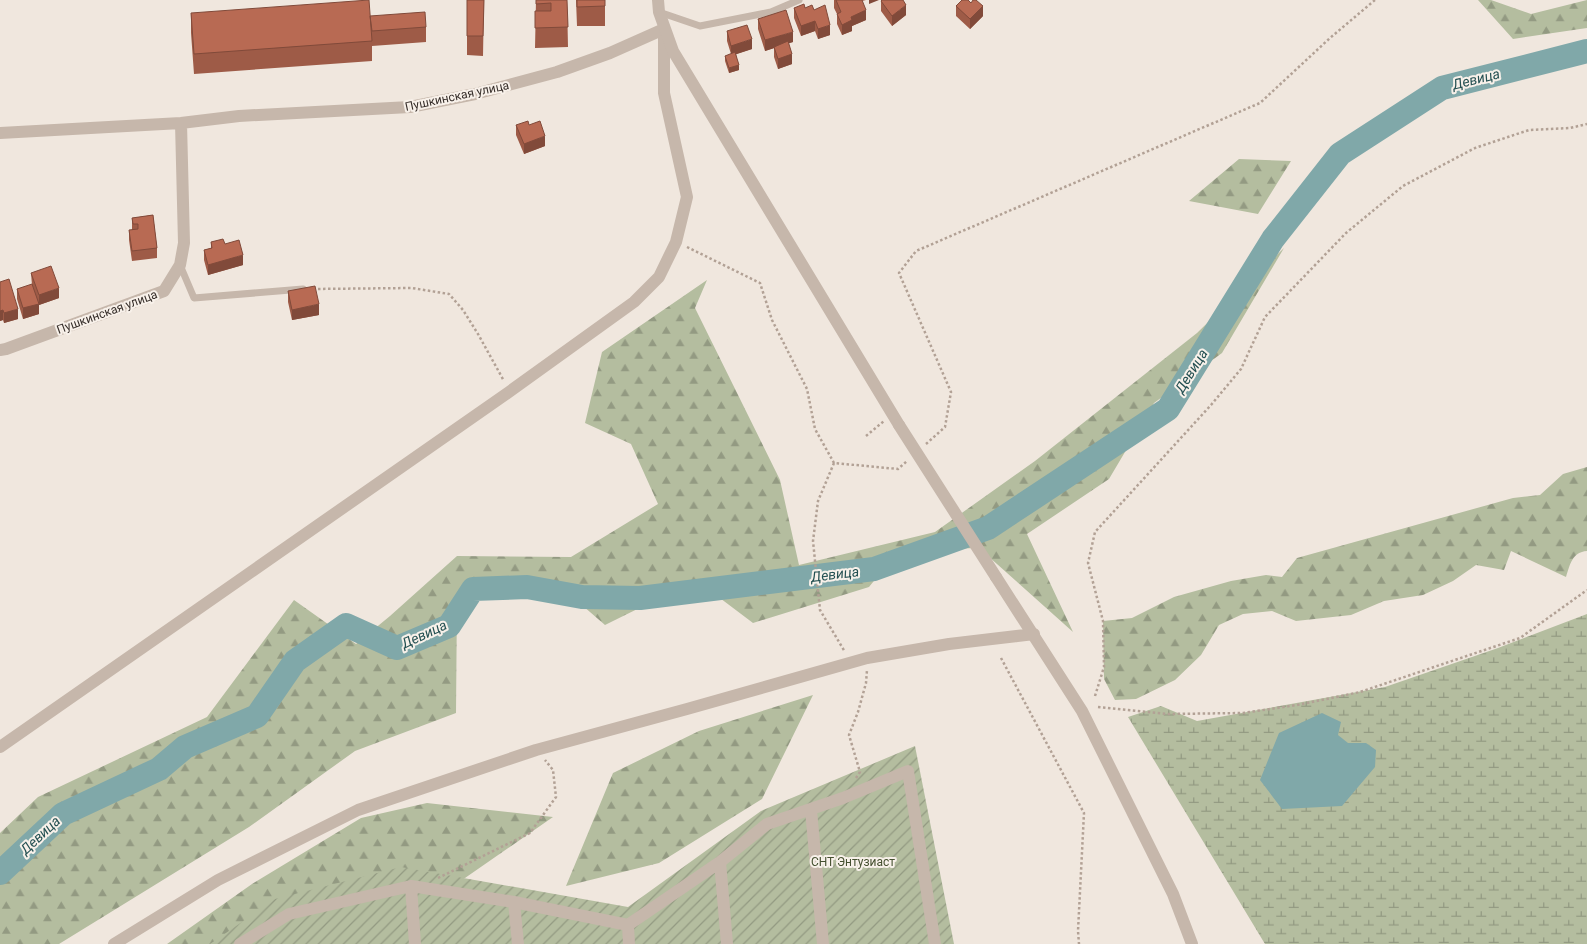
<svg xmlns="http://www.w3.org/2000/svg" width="1587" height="944" font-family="Roboto,sans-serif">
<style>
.forest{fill:url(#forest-firs)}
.wetland{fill:url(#wetland-marsh)}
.garden{fill:url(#garden-furrows)}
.water{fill:#80a8a9}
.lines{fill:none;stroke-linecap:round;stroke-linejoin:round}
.river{stroke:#80a8a9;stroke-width:24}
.path{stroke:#b2a195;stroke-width:2.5;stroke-dasharray:2.5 2.5;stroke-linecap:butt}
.service{stroke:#c6b7ab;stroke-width:7}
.minor{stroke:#c6b7ab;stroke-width:12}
.tertiary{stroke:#c6b7ab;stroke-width:12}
.tertiary-bridge{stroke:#c6b7ab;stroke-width:12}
.wall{fill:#9e5b47}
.shaded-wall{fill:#814a3a}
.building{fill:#b86a53;stroke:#814a3a}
.labels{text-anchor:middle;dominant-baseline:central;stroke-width:4;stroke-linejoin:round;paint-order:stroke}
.street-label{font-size:12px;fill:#352d29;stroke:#f8f1ea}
.park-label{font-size:12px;fill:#455030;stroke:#f8f1ea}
.water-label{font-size:14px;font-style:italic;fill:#245052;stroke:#f8f1ea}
</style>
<defs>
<pattern id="forest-firs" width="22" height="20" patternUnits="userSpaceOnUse" patternTransform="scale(1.25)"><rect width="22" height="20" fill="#b4bd9f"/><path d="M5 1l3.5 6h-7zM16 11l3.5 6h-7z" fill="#939a82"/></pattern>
<pattern id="wetland-marsh" width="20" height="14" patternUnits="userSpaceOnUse" patternTransform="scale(1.25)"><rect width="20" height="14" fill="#b4bd9f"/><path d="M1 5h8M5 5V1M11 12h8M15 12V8" fill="none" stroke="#939a82"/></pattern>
<pattern id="garden-furrows" width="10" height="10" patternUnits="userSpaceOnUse" patternTransform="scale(1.25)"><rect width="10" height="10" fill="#b4bd9f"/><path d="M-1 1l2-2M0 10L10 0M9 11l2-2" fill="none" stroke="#939a82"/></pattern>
</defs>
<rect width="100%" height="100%" fill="#f0e7de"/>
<path class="forest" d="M1478,0H1491L1531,14L1587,0V28L1513,39Z
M1239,159L1291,161L1258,214L1189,201Z
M1284,248L1222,353L1154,403L1109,479L1027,534L1073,632L979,548L899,550L869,587L753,623L696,580L605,625L553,580L457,597L456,713L355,751L249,827L59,944H0V833L38,797L207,717L294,600L356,644L390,616L457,556L571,557L658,504L631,444L585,423L602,352L707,280L695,308L780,480L799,565L935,532L1035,461L1197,333Z
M1587,467V551C1572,552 1570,565 1566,577L1511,551L1504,570L1476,565L1453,581L1423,595L1384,601L1351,615L1296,621L1272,611L1243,614L1219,625L1201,655L1175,680L1136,699L1115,700L1104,679L1103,621L1132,618L1174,597L1231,581L1266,575L1282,577L1297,558L1513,498L1540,495L1563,474Z
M813,695L762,799L659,863L566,886L613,773L699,731Z
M427,803L553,817L465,878L213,944H167L252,884L361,818Z"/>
<path class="wetland" d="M1587,614V944H1265L1128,717L1161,706L1197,721L1385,687L1498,648Z"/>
<path class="garden" d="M915,746L954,944H210L275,899L401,867L628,907L761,811Z"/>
<path class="water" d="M1322,713L1341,722L1338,735L1348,743H1366L1376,750L1375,767L1342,806L1282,809L1260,780L1279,733Z"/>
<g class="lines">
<path class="river" d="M0,873L63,814L159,769L185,747L257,716L295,661L346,625L397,648L449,626L473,589L527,587L582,597L640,598L874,569L988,528L1168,409L1273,239L1340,154L1442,88L1587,51"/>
<path class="path" d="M687,247L760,283L772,320L807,389L815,429L834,463L898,469L907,461
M313,289L412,288L449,294L463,310L478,334L504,381
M866,436L884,421
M926,444L945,427L951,392L899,273L916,251L1260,103L1330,38L1375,0
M834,463L818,501L813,541L820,610L845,652
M1001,658L1084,813L1078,931L1079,944
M1095,696L1104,667L1103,621L1088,563L1095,532L1211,405L1241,369L1265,317L1346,233L1403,186L1475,148L1529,130L1570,128L1587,124
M1098,707L1167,714L1243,713L1297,705L1360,692L1520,638L1587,590
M856,778L860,772L849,735L858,712L866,683L867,670
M438,878L530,833L556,797L553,770L545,760"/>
<path class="service" d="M659,12L700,26L771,12L799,0
M180,265L194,298L303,289"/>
<path class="minor" d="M0,133L181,123L239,116L410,107L475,94L557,72L610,53L664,29V93L687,197L676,242L659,277L634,302L509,392L0,747
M0,350L6,349L164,291L180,265L184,243L181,123
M811,810L823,944
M720,862L727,944
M411,886L415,944
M514,902L518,944
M628,925L629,944
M240,944L289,914L411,886L514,902L628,925L720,862L767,824L843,798L908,771L935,944"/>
<path class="tertiary" d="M658,0L659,12L673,51L899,425
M996,577L1082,711L1173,894L1192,944
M114,944L218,880L358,810L536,750L687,709L867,658L949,644L1034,634"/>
<path class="tertiary-bridge" d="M899,425L996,577"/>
</g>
<path class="wall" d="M467,0H484L483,56L467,55Z
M536,0H567L568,47L535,48Z
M576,0H605V26H577Z
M834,0H866L862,1L866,20L852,26V31L842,35L837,24V14L834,8Z
M881,1L906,15L892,26L881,11Z
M971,3L983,16L970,29L956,16V6Z
M794,8L814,10L830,35L818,39L815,31L801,36L794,18Z
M191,13L370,16L426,27V42L372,46V61L194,74L191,33Z
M758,19L793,42L788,43L792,64L778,69L774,57V48L765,51L758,29Z
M727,31L752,49L736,54L739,70L729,73L725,61V56L731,54L727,41Z
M516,125H529L545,146L524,154L516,135Z
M153,215L157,248V258L132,261L129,240V230H132V218Z
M211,242L225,244L243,265L208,275L204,260V250L211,248Z
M31,273L59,298L39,305V304V314L23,319L17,299V289L32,285Z
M0,282L18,319L4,323L3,320L0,321Z
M288,291L319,315L292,320L288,302Z"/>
<path class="shaded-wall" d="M869,0H879L869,4Z
M906,5V15L892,26V16Z
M983,6V16L970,29V19Z
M866,10V20L852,26V31L842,35V25L851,17Z
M815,21V31L801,36V26Z
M830,25V35L818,39V29Z
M793,32V42L765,51V40Z
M752,39V49L731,56V46Z
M792,54V64L778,69V59Z
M739,65V70L729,73V68Z
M545,136V146L524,154V144Z
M243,255V265L208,275V265Z
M59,288V298L39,305V295Z
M39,304V314L23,319V308Z
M319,304V315L292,320V310Z
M18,309V319L4,323V313Z
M3,310V320L0,321V311Z"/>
<path class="building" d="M369,0L372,41L194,54L191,13Z
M467,0H484L483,36H467Z
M536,0H567L568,27L535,28V11H551V3L536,4Z
M577,0H605V6L577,7Z
M836,0H862L866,10L851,17L852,20L842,25L837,14L841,12Z
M882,0H903L906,5L892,16L881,1Z
M962,0H968L971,3L973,0H976L983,6L970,19L956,6Z
M804,4L805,8L812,5L814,10L825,5L830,25L818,29L815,21L801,26L794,8Z
M786,10L793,32L765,40L758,19Z
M425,12L426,27L372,31L370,16Z
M747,25L752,39L731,46L727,31Z
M788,41L792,54L778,59L774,47Z
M735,52L739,65L729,68L725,56Z
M528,121L529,125L540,121L545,136L524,144L516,125Z
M153,215L157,248L132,251L129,230L138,229V224H133L132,218Z
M223,239L225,244L239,240L243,255L208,265L204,250L212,248L211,242Z
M51,266L59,288L39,295L31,273Z
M9,279L18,309L4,313L3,310L0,311V282Z
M32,284L39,304L23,308L17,289Z
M315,286L319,304L292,310L288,291Z"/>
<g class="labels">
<g class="street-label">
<text transform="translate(457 96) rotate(-12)">Пушкинская улица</text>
<text transform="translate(107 312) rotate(-20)">Пушкинская улица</text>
</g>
<g class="park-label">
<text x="853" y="862">СНТ Энтузиаст</text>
</g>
<g class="water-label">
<text transform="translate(1476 79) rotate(-14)">Девица</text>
<text transform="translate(1191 371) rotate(-58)">Девица</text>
<text transform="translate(835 574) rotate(-7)">Девица</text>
<text transform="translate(424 634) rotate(-25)">Девица</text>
<text transform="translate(40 835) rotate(-43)">Девица</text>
</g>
</g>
</svg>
